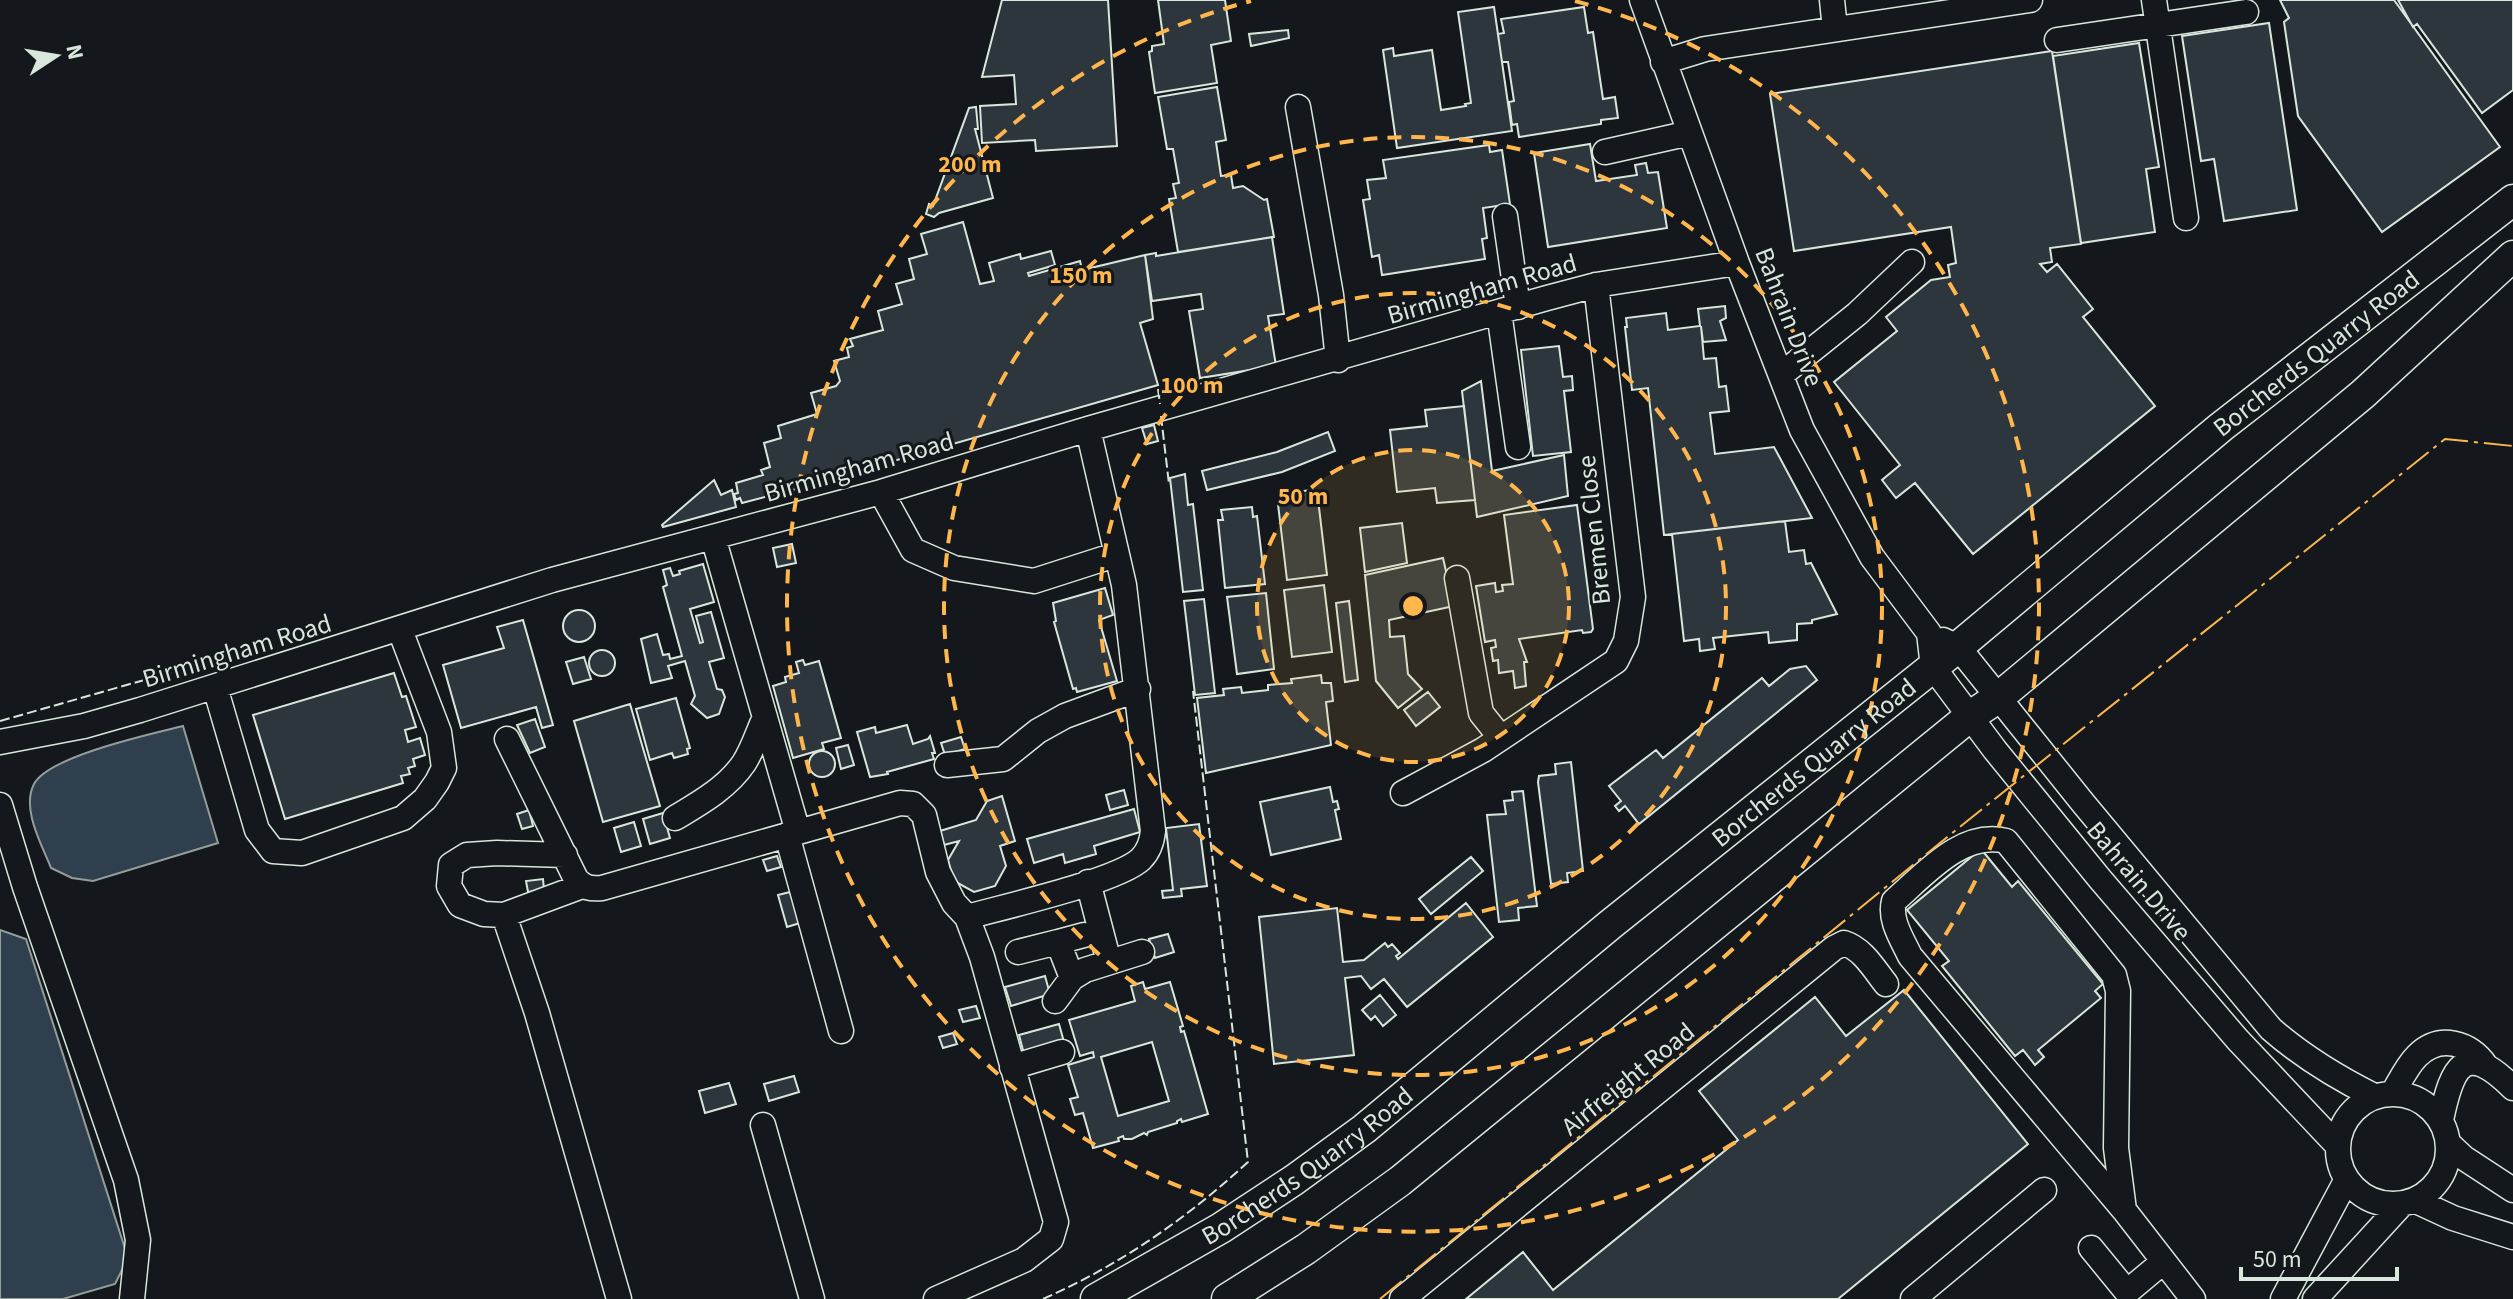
<svg xmlns="http://www.w3.org/2000/svg" width="2513" height="1299" font-family="'Source Sans 3',sans-serif">
<style>
.water{fill:#2f3f4d;stroke:#939e99;stroke-width:2}
.building{fill:#2c363c;stroke:#d8e6dc;stroke-width:2;fill-rule:evenodd}
.lines{fill:none;stroke-linecap:round;stroke-linejoin:round}
.minor-casing{stroke:#d8e6dc;stroke-width:27}
.major-casing{stroke:#d8e6dc;stroke-width:33}
.minor{stroke:#14181c;stroke-width:24}
.major{stroke:#14181c;stroke-width:30}
.fence{stroke:#d8e6dc;stroke-width:2;stroke-dasharray:10 4;stroke-linecap:butt}
.power{stroke:#ffb74d;stroke-width:2;stroke-dasharray:28 6 4 6;stroke-linecap:butt}
.ring{fill:none;stroke:#ffb74d;stroke-width:4;stroke-dasharray:14 10}
.labels{text-anchor:middle;dominant-baseline:central;stroke-width:6;stroke-linejoin:round;paint-order:stroke}
.street-label{font-size:26px;fill:#d8e6dc;stroke:#14181c}
.centre{fill:#ffb74d;stroke:#14181c;stroke-width:4}
.ring-label{font-size:24px;text-anchor:middle;font-weight:bold;fill:#ffb74d;stroke:#14181c;stroke-width:6;stroke-linejoin:round;paint-order:stroke}
</style>
<rect width="100%" height="100%" fill="#14181c"/>
<path class="water" d="M183,726L218,843L93,881L72,878L51,868C42,845 21,809 34,784C49,756 151,734 183,726Z
M0,930L26,939L128,1258L115,1284L63,1299H0Z"/>
<path class="building" d="M1002,0H1108L1117,146L1036,151L1035,140L982,143L980,106L1016,104L1014,75L982,77Z
M1158,0H1225L1231,41L1211,45L1217,83L1155,93L1149,52L1152,51V46L1164,44Z
M2280,0H2394L2500,147L2382,232L2298,116L2284,22L2289,18Z
M2398,0H2513V90L2482,113L2417,24L2413,27Z
M1494,7L1512,131L1397,148L1383,50L1393,48L1394,56L1432,50L1441,110L1466,106L1465,104L1471,103L1458,12Z
M1584,7L1588,33L1593,32L1603,99L1615,97L1618,118L1601,120V124L1519,137L1517,124L1512,125L1509,102L1514,101L1508,62H1502L1498,34L1504,33L1501,19Z
M2269,23L2297,210L2224,221L2214,159L2201,161L2182,36Z
M1288,30L1289,38L1251,46L1249,34Z
M2139,43L2159,167L2146,169L2155,232L2081,243L2053,56Z
M2052,51L2081,244L2050,248L2052,262L2040,264L2047,272L2057,264L2093,309L2083,317L2155,406L1973,554L1915,483L1896,498L1882,480L1900,465L1834,382L1897,331L1886,317L1931,280L1950,277L1948,265L1956,263L1951,227L1794,251L1770,94Z
M1217,87L1226,140L1216,142L1221,176L1231,175L1233,188L1243,186L1264,200L1267,199L1274,237L1178,252L1169,199L1176,198L1173,184L1179,183L1173,149H1167L1158,97Z
M976,107L978,129H975L993,198L939,213L934,217L926,214L929,204L933,206L969,108Z
M1590,144L1596,181L1637,175L1635,165L1646,163L1648,173L1658,172L1667,228L1548,247L1534,153Z
M1489,145L1490,152L1502,150L1510,204L1483,208L1487,238L1482,239L1485,259L1382,275L1379,255L1372,257L1363,200L1370,199L1367,180L1386,178L1383,160Z
M963,222L980,284L994,281L989,263L1020,254L1021,259L1051,251L1055,265L1028,273L1029,276L1080,261L1082,270L1145,255L1153,319L1140,323L1158,385L796,489L742,503L740,498L736,500L734,494L738,493L736,483L763,475L761,470L770,467L764,443L781,438L778,426L817,414L811,393L836,386L840,381L834,361L849,357L847,348L853,346L850,339L883,330L878,311L902,304L896,284L914,279L909,259L927,254L921,234Z
M1272,237L1284,314L1268,316L1276,366L1200,378L1189,311L1203,309L1201,294L1152,301L1145,255L1156,253V256Z
M1725,306L1726,318L1720,321L1726,340L1703,342L1701,326L1704,359L1716,358L1719,387L1726,386L1729,411L1710,413L1715,454L1774,447L1812,518L1664,535L1648,388L1632,390L1625,327H1627L1626,318L1666,313L1668,330L1700,326L1698,309Z
M1559,346L1563,377L1572,376L1573,390L1564,391L1571,452L1533,456L1521,350Z
M1481,381L1492,471L1564,455L1568,496L1477,517L1462,391Z
M1464,406L1475,500L1437,503L1435,488L1397,492L1390,430L1427,426L1425,410Z
M1154,425L1158,441L1147,444L1142,428Z
M1328,432L1335,451L1282,472L1207,490L1202,471L1277,452Z
M1185,474L1188,505L1193,504L1203,590L1183,592L1170,478Z
M714,480L721,495L732,490L736,507L663,527L662,525Z
M1313,490L1314,500L1318,499L1327,575L1287,580L1278,504L1283,503L1282,493Z
M1577,505L1593,629L1591,632L1583,633L1582,630L1519,639L1527,662H1524L1526,686L1515,688L1513,671L1499,673L1498,660L1493,661L1491,648L1496,647L1495,640L1485,642L1476,586L1495,583L1496,592L1503,591L1502,585L1513,584L1504,515Z
M1252,507L1253,517L1257,516L1265,584L1225,588L1218,520H1223L1221,510Z
M1785,521L1789,552L1804,550L1806,564L1811,563L1837,614L1812,620V623L1797,624V640L1769,643L1768,632L1713,638L1715,649L1700,651L1699,639L1684,641L1672,534Z
M1402,523L1407,563L1365,572L1360,528Z
M792,544L796,563L777,567L773,548Z
M1443,558L1454,606L1389,620L1390,637L1404,636L1408,674L1422,689L1398,708L1376,681L1365,575Z
M703,564L714,602L690,609L700,643L703,642L696,616L711,612L724,658L709,662L717,689L722,690L725,697L719,714L707,718L691,704L695,696L685,661L668,666L672,678L651,683L641,639L657,634L663,655L669,654L670,659L682,656L663,587L667,585L663,570L670,568L673,576L680,574L679,571Z
M1324,585L1332,652L1292,657L1284,590Z
M1105,588L1113,615L1099,620L1117,681L1077,692L1076,688L1073,689L1054,622L1056,621L1053,603Z
M1266,593L1274,669L1237,674L1227,597Z
M1204,599L1215,693L1195,695L1184,601Z
M1349,601L1358,680L1345,682L1336,603Z
M563 626a16 16 0 1 1 32 0a16 16 0 1 1-32 0Z
M523,620L553,725L542,728L536,707L461,728L443,665L504,648L497,627Z
M589 663a13 13 0 1 1 26 0a13 13 0 1 1-26 0Z
M584,657L591,679L573,684L566,662Z
M803,660L805,665L819,661L841,738L822,743L824,749L793,758L773,686L786,682L785,677L799,673L796,662Z
M1806,666L1817,680L1639,824L1625,806L1619,811L1615,806L1621,801L1609,786L1656,750L1663,758L1762,678L1769,686L1790,669Z
M394,673L402,697L406,696L416,727L405,730L408,742L420,738L425,755L413,759L415,766L408,768L410,774L401,776L403,783L285,819L253,715Z
M1321,675L1322,683H1331L1333,701L1326,702L1331,745L1206,773L1197,698L1224,695L1223,689L1241,687L1242,693L1268,690V685L1292,683L1291,679Z
M1428,692L1440,707L1416,726L1404,710Z
M676,698L690,748L687,749L688,754L674,758L672,753L650,760L636,709Z
M630,704L660,806L603,822L574,721Z
M535,719L545,747L530,753L517,725Z
M907,725L913,744L928,739L930,736L935,753H932L934,759L887,772L888,774L870,777L857,732L875,727L876,733Z
M961,737L965,749L945,755L941,743Z
M848,745L854,765L841,769L836,748Z
M809 764a13 13 0 1 1 26 0a13 13 0 1 1-26 0Z
M1571,762L1583,871L1567,873L1568,882L1551,884L1538,782L1539,776L1556,774L1555,764Z
M1330,787L1333,802L1337,801L1339,809L1335,810L1341,839L1271,855L1260,802Z
M1124,790L1128,805L1110,810L1106,795Z
M1523,791L1537,906L1518,908L1519,920L1499,922L1487,815L1506,814L1504,801L1513,800L1512,792Z
M1002,796L1015,841L1000,846L1006,866L995,886L974,892L954,881L948,860L959,841L944,845L940,831L976,820L987,801Z
M1134,809L1140,832L1094,846L1096,854L1065,863L1063,854L1034,863L1027,839Z
M529,810L533,826L522,829L517,814Z
M663,813L670,838L650,844L643,819Z
M634,822L641,846L621,852L614,828Z
M1199,824L1207,886L1181,889L1182,896L1163,898L1162,891L1173,890L1166,828Z
M1981,849L2012,887L2018,881L2103,984L2095,991L2101,998L2038,1050L2044,1057L2035,1065L2023,1050L2015,1056L1942,966L1949,961L1907,910Z
M777,856L781,867L767,871L763,860Z
M1471,857L1483,871L1431,914L1419,899Z
M543,879L544,890L528,892L526,881Z
M790,892L800,923L787,927L778,895Z
M1466,903L1493,937L1407,1007L1384,979L1371,989L1361,976L1345,978L1354,1055L1274,1064L1259,917L1337,908L1343,962L1364,960L1385,943L1388,947L1392,944L1400,953L1396,956L1398,959Z
M1168,934L1174,952L1155,958L1149,939Z
M1045,976L1050,994L1011,1006L1005,987Z
M1143,982L1145,989L1170,982L1183,1026L1180,1027L1181,1032L1184,1031L1208,1114L1182,1122L1181,1119L1177,1121V1123L1148,1132L1147,1135L1144,1133L1132,1139H1124L1123,1136L1118,1138L1119,1141L1093,1148L1083,1113L1075,1115L1070,1099L1078,1097L1068,1065L1094,1057L1093,1052L1080,1056L1069,1020L1135,1001L1131,986ZM1152,1042L1169,1101L1118,1116L1101,1057Z
M1904,990L2028,1144L1838,1299H1466L1523,1252L1553,1290L1738,1140L1699,1091L1815,997L1846,1036Z
M1380,995L1396,1015L1383,1026L1375,1016L1371,1020L1362,1010Z
M976,1006L980,1018L963,1022L959,1010Z
M1059,1024L1064,1042L1024,1054L1019,1035Z
M953,1033L957,1044L943,1048L939,1037Z
M794,1076L799,1092L769,1101L764,1084Z
M729,1083L736,1104L705,1113L699,1091Z"/>
<g class="lines">
<defs>
<path id="minor" d="M1642,0L1737,263L1802,430L1872,557L1929,633L1933,667L1995,750L2100,879L2237,1039L2338,1146
M1832,0L1835,29
M2154,0L2186,218
M2057,40L2246,12
M1663,62L1705,49L2030,0
M1298,107L1331,295L1338,360
M1605,152L1690,133
M1505,216L1518,307
M1499,312L1518,447
M1781,375L1857,314L1912,262
M881,492L913,550L954,568L1034,581L1115,555
M713,537L798,832
M1457,578L1481,713L1501,738
M1943,640L1958,647L2083,803L2271,1029C2303,1057 2336,1077 2374,1096
M215,687L257,830L273,851L302,853L403,818L425,799L437,782L444,768L439,732L400,630
M507,739L576,879C584,888 590,889 602,888L900,803L913,804L924,815L938,872L954,903L967,917C1003,907 1118,881 1141,859C1149,851 1152,841 1153,831L1124,585L1088,429
M0,742L84,726L140,710L552,580L881,492L1088,429L1547,298L1596,285L1737,263
M947,765L1003,759L1038,731L1065,716L1138,689
M1403,793L1483,750L1616,661L1626,641L1633,597L1596,285
M0,805L25,887L126,1180L138,1240L132,1299
M675,818C700,803 727,788 744,763C753,749 758,732 765,717
M787,835L841,1031
M565,855L497,853L467,855L451,865L449,886L460,905L484,914L504,915L582,886
M1088,882L1109,962
M504,915L537,1013L619,1299
M1058,942L1084,935
M1018,952L1058,942L1072,978
M1055,1001L1072,978L1085,970L1142,952
M1012,1067L1062,1052
M2393,1093C2400,1081 2407,1066 2417,1056C2440,1033 2470,1043 2486,1066
M2338 1149a55 55 0 1 1 110 0a55 55 0 1 1-110 0Z
M2441,1120C2452,1067 2464,1039 2513,1088
M763,1125L812,1299
M2449,1144L2464,1158L2513,1190
M2414,1200L2453,1218L2513,1237
M2124,1210L2116,1148L2118,991L2114,975L2006,841C1962,830 1925,874 1894,901C1889,920 1902,939 1910,956L2124,1210L2193,1299
M2091,1248L2127,1292L2163,1262
M936,1299L1024,1260L1051,1239L1056,1222L982,957L967,917
M1402,1299L1834,948L1844,943C1863,949 1874,969 1886,984
M1913,1299L2044,1190
M2283,1299L2347,1179
M2315,1299L2402,1204"/>
<g id="major">
<path id="s1" d="M1096,1299L1221,1228L1294,1180L1364,1129L1611,924L1958,647L2221,427L2513,200"/>
<path d="M1227,1299L1306,1249L1400,1181L1969,717L1999,697L2363,394L2513,256"/>
</g>
</defs>
<use href="#minor" class="minor-casing"/>
<use href="#major" class="major-casing"/>
<use href="#minor" class="minor"/>
<use href="#major" class="major"/>
<path class="fence" d="M1158,389L1160,404
M1161,416L1169,484
M0,721L190,667
M1043,1299C1120,1265 1186,1219 1248,1162L1193,691"/>
<path class="power" d="M1380,1299L1951,834L2445,439L2513,446"/>
</g>
<circle cx="1413" cy="606" r="156" fill="#ffb74d" fill-opacity=".12"/>
<g class="ring">
<circle cx="1413" cy="606" r="156"/>
<circle cx="1413" cy="606" r="313"/>
<circle cx="1413" cy="606" r="469"/>
<path d="M1575 1A626 626 0 1 1 1251 1"/>
</g>
<g class="labels">
<g class="street-label">
<text transform="translate(1482 289) rotate(-16)">Birmingham Road</text>
<text transform="translate(1789 317) rotate(69)">Bahrain Drive</text>
<text stroke="none"><textPath href="#s1" startOffset="1546">Borcherds Quarry Road</textPath></text>
<text transform="translate(859 467) rotate(-16)">Birmingham Road</text>
<text transform="translate(1594 530) rotate(-96)">Bremen Close</text>
<text transform="translate(237 651) rotate(-17)">Birmingham Road</text>
<text stroke="none"><textPath href="#s1" startOffset="898">Borcherds Quarry Road</textPath></text>
<text transform="translate(2139 881) rotate(50)">Bahrain Drive</text>
<text transform="translate(1628 1079) rotate(-39)">Airfreight Road</text>
<text stroke="none"><textPath href="#s1" startOffset="250">Borcherds Quarry Road</textPath></text>
</g>
</g>
<circle cx="1413" cy="606" r="12" class="centre"/>
<g class="ring-label">
<text x="970" y="172">200 m</text>
<text x="1081" y="283">150 m</text>
<text x="1192" y="393">100 m</text>
<text x="1303" y="504">50 m</text>
</g>
<g transform="translate(56 56) rotate(78)" stroke="#14181c" stroke-width="6" paint-order="stroke">
<path d="M0-6L14 30L0 20L-14 30Z" fill="#d8e6dc"/>
<text y="-12" font-size="22" font-weight="bold" text-anchor="middle" fill="#d8e6dc">N</text>
</g>
<path d="M2241 1267v12h156v-12" fill="none" stroke="#d8e6dc" stroke-width="4"/>
<text x="2253" y="1267" font-size="24" fill="#d8e6dc" stroke="#14181c" stroke-width="6" paint-order="stroke">50 m</text>
</svg>
